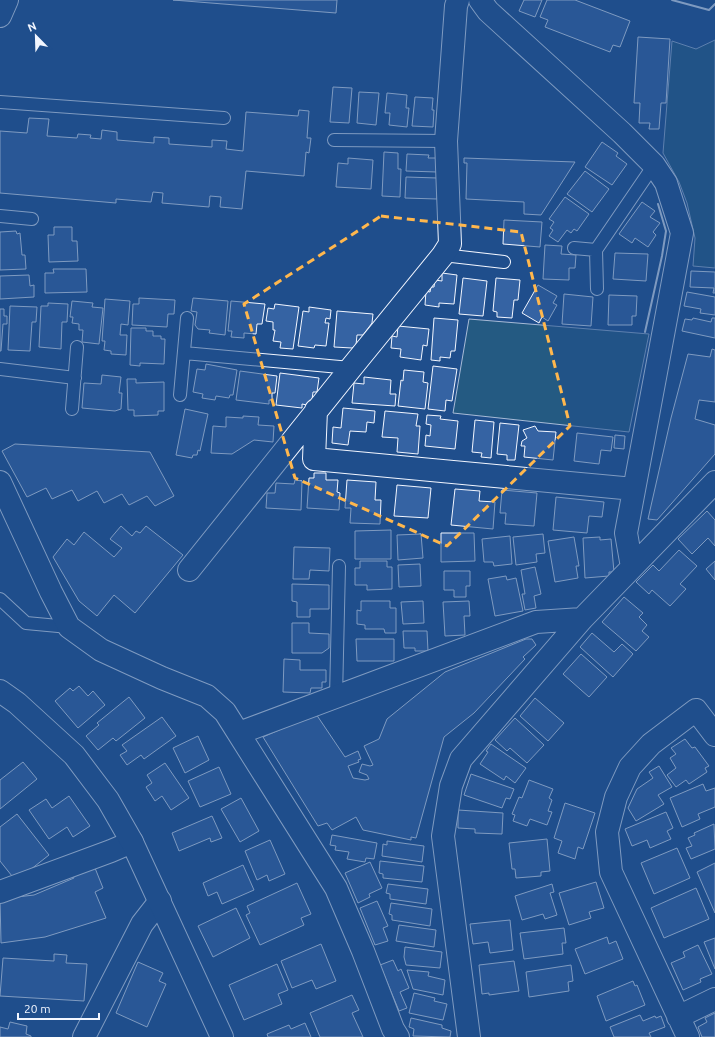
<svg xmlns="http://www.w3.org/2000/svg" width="715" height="1037" font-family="Ubuntu,sans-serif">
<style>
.green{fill:#245a82;stroke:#a8bbd7}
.building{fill:#3563a3;stroke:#f2f6ff}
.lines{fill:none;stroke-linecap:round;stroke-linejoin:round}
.service-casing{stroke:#f2f6ff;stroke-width:14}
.minor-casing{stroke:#f2f6ff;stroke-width:24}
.tertiary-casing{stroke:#f2f6ff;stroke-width:24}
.service{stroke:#1f4e8c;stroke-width:12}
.minor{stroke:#1f4e8c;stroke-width:22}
.tertiary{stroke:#1f4e8c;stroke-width:22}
.wall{stroke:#f2f6ff;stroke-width:2}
.marked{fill:none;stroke:#ffb74d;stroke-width:3;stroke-dasharray:8 5;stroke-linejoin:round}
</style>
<rect width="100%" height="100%" fill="#1f4e8c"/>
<path class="green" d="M715,40V268L693,266L695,238L687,203L679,182L663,153L672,41L696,49Z
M469,319L649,334L629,432L453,413Z"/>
<path class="building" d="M173,0H337L336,13Z
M524,0H542L535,17L519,11Z
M547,0H575L630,21L620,47L613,45L610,52L545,27L548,20L540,17Z
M638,37L670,39L666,103H661L659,129H649L650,123H639L640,103H634Z
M333,87L352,88L349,123L330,122Z
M359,92L379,93L376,125L357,123Z
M387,93L407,95L406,108H409L407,127L389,125L390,113H385Z
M415,97L433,98L432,110H434L433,127L412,126Z
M299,110L309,111L307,138H311L309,153L306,152L304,176L246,171L242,209L220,207L221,197L210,196L209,207L162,203L163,193L153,192L151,202L116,199V203L0,193V131L27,133L29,118L49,119L47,136L77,138L78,134L91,135L90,138L101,139L102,130L117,132V140L154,143V137L169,138V144L212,147V140L227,141L226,149L243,151L246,112L298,116Z
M602,142L618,153L616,156L627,164L612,185L585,167Z
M384,152L398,153V169H401L400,197L382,196Z
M407,154L429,155L428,158H437V172L406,171Z
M348,158L373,160L371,189L336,187L338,163L348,164Z
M464,158L575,162L541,215L524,214V202L466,199L467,163H464Z
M585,171L609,189L592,212L567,194Z
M406,177L438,178L437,199L405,198Z
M565,197L589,214L577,231L574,229L571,233L567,230L558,242L549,236L553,230L550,228L554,222L549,219Z
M642,202L655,211L650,217L660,223L653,232L656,235L648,247L635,238L632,243L619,234Z
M504,220L542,222L540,247L503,244Z
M54,227H72V241H77L78,261L49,262L48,235H54Z
M16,231L17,234L20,233L22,255H25L26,269L0,270V232Z
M545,245L562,246L561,254L576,255L575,268H569V280L543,279Z
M615,253L648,254L646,281L613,279Z
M53,269H86L87,292L45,293V273H54Z
M691,271L715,272V293H713L714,288L690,287Z
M442,273L457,275L454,304L439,303V307L425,305L426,291L430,292L431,287H434L435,280L442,281Z
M29,275L30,286L34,285V297L0,299V276Z
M463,278L487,281L483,316L459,314Z
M496,278L520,280L518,300H514L512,318L497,317V312L493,311Z
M538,285L557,296L553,303L557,305L548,321L542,317L539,323L522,313Z
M687,292L715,297V315L700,313L701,309L684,306Z
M564,294L593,297L591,326L562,324Z
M609,295L637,296L636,316H632V325H608Z
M139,298L175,300L174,314H168L167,327L132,325L133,304H139Z
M193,298L228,301L225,335L209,333L210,330L198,329L195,325L197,312L191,311Z
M105,299L130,301L128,325L121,324L120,335H127L126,355L111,354V351L104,350L105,341H102Z
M72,301L93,303L92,307L103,308L99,344L82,342L83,330H79V324L72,323L73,317H70Z
M231,301L265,304L262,324H257L256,334L244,333V338L231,337L232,331H228Z
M48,303L68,304L67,322H62L61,349L39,347L41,306H48Z
M275,304L299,307L293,349L280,348L281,342L273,341L275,330H273V322L266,321L268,308L274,309Z
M10,306L37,307L36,322H32L30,351L8,350Z
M309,307L331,310L330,319L326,318L325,323H329L326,346L315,345L314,348L298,346L303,311L309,312Z
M0,309H4V316H7V324H3L1,351H0Z
M337,311L373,314L372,323L363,335H357L356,345L352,348L334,347Z
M434,318L458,320L455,351H451L450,358L440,357V361L431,360Z
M693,318L711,322L712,318H715V338L682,331L685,319L692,320Z
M398,326L429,329L427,346L423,345L421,360L400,357L401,349L391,348L392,336L397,337Z
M131,328H146V331H153V336H161V339H165L164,364L140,363V366L130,365Z
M712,349L715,350V402L699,400L695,419L715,425V454L657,520L648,519L671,418L688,354L710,357Z
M206,364L237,370L233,395H230L229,398L216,396L215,400L202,398L203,394L193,392L197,369L205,370Z
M433,366L457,369L452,401L446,400L445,411L428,409Z
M404,370L424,372L423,382L428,383L425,409L398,406L401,380L403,381Z
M240,371L277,376L275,393H272V400H269V404L236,400Z
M280,373L319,378L317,392H313L312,400L307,405L302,404V408L276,405Z
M102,375L121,377L119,393H122L121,409L115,411L82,408L84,383L101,384Z
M364,377L391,380L390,394H396L395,406L352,403L354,383L364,384Z
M127,379H136V383L164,382V411H158V415L134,416V410H128Z
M343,408L375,411L374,423L367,422L366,432L350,431L348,445L332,443L333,427L341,428Z
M185,409L208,414L200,451L198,450L197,455H193L192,458L176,455Z
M385,411L418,414L416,426H420L418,454L397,452L398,438L382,437Z
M427,415L441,416L440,419L458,421L455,449L425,446L426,435L430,436L431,425L426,424Z
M243,416L259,417L258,425L274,426L273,442L254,440L232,454L211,453L213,426L226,427V417L243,418Z
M475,420L494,422L491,458L481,457L482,453L472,452Z
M500,423L519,425L515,460H507V455L497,454Z
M535,426L538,431L556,432L553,460L524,457L525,446H521L522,441L527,438L523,430Z
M577,433L613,437L611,451L601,450L599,464L574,461Z
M615,435L625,436L624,449L614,448Z
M15,444L150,452L174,496L155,506L147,496L129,505L122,494L104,503L97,491L78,501L72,490L52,499L46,488L27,497L2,451Z
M314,473H326V480H338L337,492L340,493L339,510L307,508L309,478H314Z
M295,480L302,481L301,510L266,508L267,493H275L276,483L294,484Z
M347,480L376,482L375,500H381L380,524L350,523L351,508H345Z
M397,485L431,488L428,518L394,516Z
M455,489L480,491L479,501L495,502L493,529L451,525Z
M502,490L537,493L534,526L505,524L506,513H500Z
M556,497L604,502L602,517L589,516L587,533L553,530Z
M707,511L715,520V546L708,538L692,554L678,539Z
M121,526L132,536L136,531L140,533L146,526L183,555L135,613L114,595L97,616L79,601L53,557L67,539L74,545L84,532L114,557L122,548L110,539Z
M391,530V559H355V531Z
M441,533H474L475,561L441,562Z
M421,534L423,558L398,560L397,535Z
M543,534L545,553L536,554L537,562L516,565L513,537Z
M510,536L512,564L494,566L493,562H484L482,539Z
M574,537L579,566H576L578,578L555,582L548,541Z
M600,537V540L611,539L614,572H609V576L585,578L583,538Z
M294,547L330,548L329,571L310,570L309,579H293Z
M679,550L697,566L680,584L686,589L670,606L652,590L649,594L636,582L653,565L659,571Z
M360,561H387V567H392V589L367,590V585H355V568H360Z
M715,561V580L706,569Z
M420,564L421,586L399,587L398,565Z
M535,567L541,594L534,596L536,608L525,610L522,594H525L521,570Z
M444,571H470V586H466V597H454V590H444Z
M506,576L507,580L516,578L523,611L495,616L488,579Z
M292,584L329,585V609H310V617H297V602L292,601Z
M624,597L643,613L639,617L647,625L642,631L649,637L636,651L602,622Z
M361,601H390V608H396V633H385L384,629H365V625L357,624V610L361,611Z
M423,601L424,623L403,624L401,602Z
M469,601L470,616H464L465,635L445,636L443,602Z
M292,623H309V633L329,634V648L322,653H292Z
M403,631H427L428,651H415V648H404Z
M592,633L614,652L622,644L633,654L613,677L580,647Z
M356,639H394V661H357Z
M526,639H532L536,645L523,657L525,659L474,713L444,737L416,838L411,837V840L363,830L356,817L332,830L327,823L318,826L263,737L316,714L345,757L358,751L361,759L358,760L359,762L348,766L353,778L365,780L369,779L367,775L359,772L362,764L370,766L373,765L364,746L379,739L387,719L445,672Z
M581,654L607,677L589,697L563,674Z
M284,659L300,660V670H326V682H322V688H311L310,693L283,692Z
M79,686L88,696L93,691L105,705L78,728L55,701L70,688L73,691Z
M129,697L145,718L116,741L113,738L98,750L86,736L99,725L97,723Z
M535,698L564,723L548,741L520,716Z
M162,717L176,736L144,759L141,755L127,765L120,755L127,751L122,745Z
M515,718L544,745L527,763L510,748L507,751L495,740Z
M198,736L209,760L185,773L173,748Z
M685,739L692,748L695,747L709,766L705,768L707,772L689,784L686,780L676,787L667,775L676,768L670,758L676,754L671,748Z
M491,744L526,768L515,783L506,776L504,780L480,764L488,752L486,751Z
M23,762L37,779L0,809V780Z
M165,763L189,798L171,810L162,796L155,801L146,787L152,783L147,775Z
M659,766L672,787L658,795L664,804L636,821L628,808L637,789L653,778L649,772Z
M219,767L231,794L200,807L188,781Z
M471,774L514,789L510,799L506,798L502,808L464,795Z
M529,780L553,789L549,798L552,800L548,811L552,812L547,825L530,819L527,826L513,821L515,815L512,814L519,797L522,798Z
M703,784L706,791L715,788V807L698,814L700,819L682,827L670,798Z
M69,796L90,826L73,837L67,827L49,839L29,810L46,799L52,808Z
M241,798L259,831L240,842L221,809Z
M565,803L595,813L583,849L578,847L575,859L558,853L562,841L554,838Z
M458,810L503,813L502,834L475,833V829L458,828Z
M666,812L673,828L667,831L671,839L650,848L647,840L632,846L625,829Z
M17,814L49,855L16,881L0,861V827Z
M212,816L222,838L211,842L210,838L179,851L172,833Z
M714,824L715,849L691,859L686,848L692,846L688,838L695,835L694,833Z
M332,835L377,843L374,859L366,858L365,862L347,859L349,852L335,850L336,846L330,845Z
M547,839L550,871L541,872V876L516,878L515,869H512L509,843Z
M270,840L285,874L269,881L267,875L257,880L245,851Z
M387,841L424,846L422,862L382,856L383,844L387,845Z
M677,848L690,878L654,894L641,863Z
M380,861L424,866L422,882L383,878V874L379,873Z
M370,862L382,888L369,894L370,897L358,903L345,873Z
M715,863V913L697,872Z
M243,865L254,890L222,904L217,892L208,896L203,883Z
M95,868L103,888L95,892L106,918L45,937L1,943L0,899L34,895L74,878L73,876Z
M596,882L604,908L589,912L591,918L569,925L559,893Z
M297,883L311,914L301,918L304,925L260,945L246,915L250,913L247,906Z
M388,884L428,889L426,904L390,899V894L386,893Z
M552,884L554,892L550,893L557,915L545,919L543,914L522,920L515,896Z
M696,888L709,919L664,938L651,908Z
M377,901L388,926L383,928L388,941L375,945L360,908Z
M391,903L432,909L430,926L392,920V915L389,914Z
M236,908L250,938L213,957L198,926Z
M510,920L513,950L490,953L488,942L473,944L470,924Z
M399,925L436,930L434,947L396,941Z
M564,928L566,943H562L563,954L524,959L520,933Z
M607,937L609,944L616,941L623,959L585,974L575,949Z
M715,938V969L704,942Z
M321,944L336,981L316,989L312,980L292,988L281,961Z
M698,945L712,974L700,979L701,982L683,990L671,963L685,957L683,952Z
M405,947L442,952L440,968L406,965L404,957Z
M54,954L67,955L66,963L87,964L84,1001L0,996L3,958L54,961Z
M393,960L398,971L401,969L409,988L400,992L407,1008L399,1011L380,965Z
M514,961L519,991L489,995V993L482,994L479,965Z
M138,962L163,973L159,981L166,984L147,1027L116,1013Z
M277,964L288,990L278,994L282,1004L244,1020L229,985Z
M571,965L573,981L568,982L569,991L529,997L526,972Z
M407,970L429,972L428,976L445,980L443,995L413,989Z
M633,981L635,986L637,985L645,1005L606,1021L597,996Z
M414,993L435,998L434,1001L447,1004L443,1020L409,1013Z
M352,995L359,1010L352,1013L363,1037H320L310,1013Z
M715,1013V1037H702L698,1027L707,1022L705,1018Z
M640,1015L643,1021L655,1016L656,1018L661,1016L665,1027L649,1033L651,1037H614L610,1027Z
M411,1018L442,1025V1028L451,1031L450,1037L413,1036L414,1029L409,1027Z
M10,1022L27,1026L26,1034L31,1036V1037H0V1027L8,1029Z
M305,1023L311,1037H268L267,1034L289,1025L291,1029Z"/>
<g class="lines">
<defs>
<path id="service" d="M0,102L224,118
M334,140L446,141
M0,216L32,219
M574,248L596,250
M443,255L504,262
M597,289L596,250L654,165
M184,353L351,368
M0,369L75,378
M180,395L187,318
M72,409L77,347
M0,599L26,623L69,627
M336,697L339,566"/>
<path id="minor" d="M480,0L488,11L622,133L654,165L666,183L682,233L626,533L632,567
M0,16L7,0
M316,410L314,459L634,489
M0,482L51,592L69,627L101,650L162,678L207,696L225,712L336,888L363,951L393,1029L398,1037
M189,570L351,368L443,255L450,244L446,141L456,6L458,0
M239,733L536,622L582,619
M0,892L111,851L132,842
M678,1017L715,999
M84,1037L142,924L160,901
M469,1037L443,836L451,786L461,759L582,619L715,482
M688,1037L611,872L607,832L616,797L630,767L651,744L696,710L715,735"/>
<path id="tertiary" d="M0,691L17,703L74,755L108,800L132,842L222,1037"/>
</defs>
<use href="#service" class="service-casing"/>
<use href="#minor" class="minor-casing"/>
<use href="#tertiary" class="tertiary-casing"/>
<use href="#service" class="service"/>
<use href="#minor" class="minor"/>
<use href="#tertiary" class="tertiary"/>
<path class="wall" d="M672,0L709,10L715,4
M645,332L662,256L666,231L658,204"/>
</g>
<path d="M0 0H715V1037H0ZM381,216L521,232L570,426L447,546L295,478L244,304Z" fill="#1f4e8c" fill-opacity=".55" fill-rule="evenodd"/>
<path class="marked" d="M381,216L521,232L570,426L447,546L295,478L244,304Z"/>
<g transform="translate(36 36) rotate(337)" stroke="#1f4e8c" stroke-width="3" paint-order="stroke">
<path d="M0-3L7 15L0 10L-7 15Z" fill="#f2f6ff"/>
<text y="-6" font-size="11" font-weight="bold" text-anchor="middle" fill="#f2f6ff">N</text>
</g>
<path d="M18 1013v6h81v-6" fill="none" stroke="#f2f6ff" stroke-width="2"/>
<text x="24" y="1013" font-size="12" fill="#f2f6ff" stroke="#1f4e8c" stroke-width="3" paint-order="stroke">20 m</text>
</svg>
